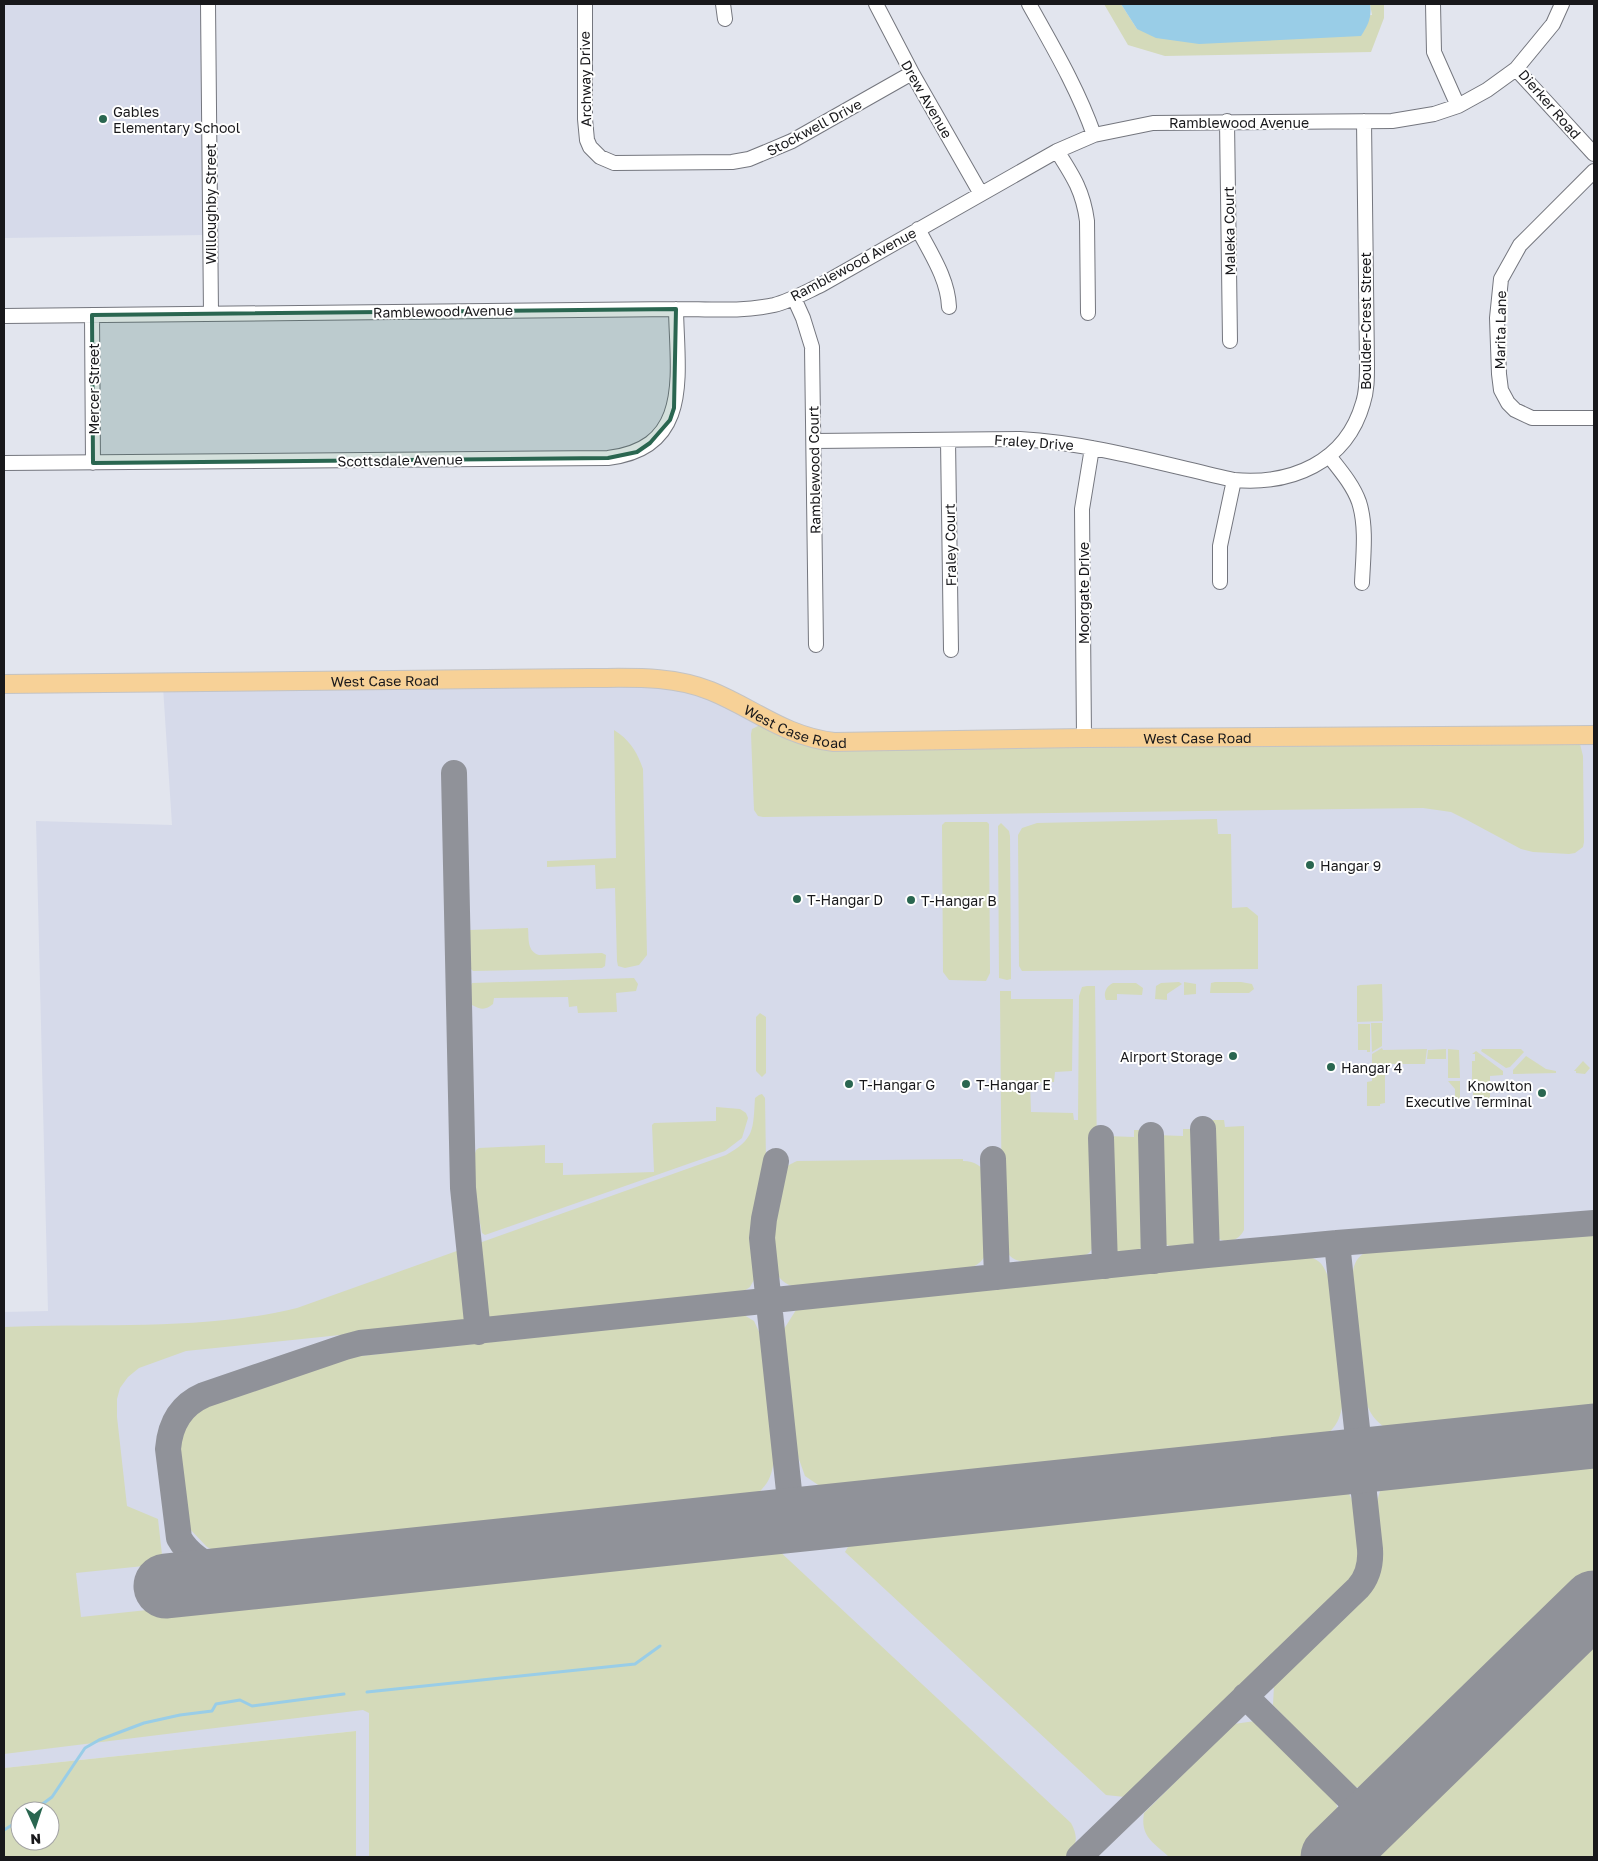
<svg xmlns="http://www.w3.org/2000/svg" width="1598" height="1861" font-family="'Golos Text',sans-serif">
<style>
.built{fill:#d6daea}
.green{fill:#d4daba;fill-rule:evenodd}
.water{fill:#99cde7}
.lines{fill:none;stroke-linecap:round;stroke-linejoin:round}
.stream{stroke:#99cde7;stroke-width:3}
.taxiway{stroke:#909299;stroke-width:26}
.runway{stroke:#909299;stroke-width:65}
.minor-casing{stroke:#74767e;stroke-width:16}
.major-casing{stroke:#c3c3c4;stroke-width:20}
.minor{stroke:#fff;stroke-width:14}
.major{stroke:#f7d197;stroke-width:18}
.marked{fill:#2a6650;fill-opacity:0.2;stroke:#2a6650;stroke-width:4;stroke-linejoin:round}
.poi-dot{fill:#2a6650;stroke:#fff;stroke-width:2}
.labels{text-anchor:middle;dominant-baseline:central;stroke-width:4;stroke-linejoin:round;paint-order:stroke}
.street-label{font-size:14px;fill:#18181b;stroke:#fff}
.poi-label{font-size:14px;fill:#18181b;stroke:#fff;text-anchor:start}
</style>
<rect width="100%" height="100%" fill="#e2e5ee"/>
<path class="built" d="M4,4H202L204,235L4,238Z
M653,683L700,692L790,738L1594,740V1857H356V1731L4,1768V1312L48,1311L36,821L172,825L163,687Z"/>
<path class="green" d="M1104,4H1121L1137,29L1372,15L1370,4H1384V18L1371,52L1165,56L1128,45Z
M758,726H762L790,738L1152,745L1575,740L1580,744L1583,756L1584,842L1583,847L1575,853L1569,854L1533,852L1521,849L1467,820L1451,812L1423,808L763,817L758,816L754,810L751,734L752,729Z
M614,730C630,740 637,752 643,769L647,955L639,965L625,968L618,966L617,961L615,888L596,889L595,865L547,867V861L616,858Z
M1217,819L1218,834H1231L1232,908L1247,907L1258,916V969L1022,971L1019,966L1018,835L1022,828L1037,823Z
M945,822H987L989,824L990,973L986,981L949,980L943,972L942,825Z
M1001,823L1009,831L1010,836L1011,969V979L1007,980L999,978L998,826Z
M528,928C529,940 527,951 539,955L602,953L606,955L605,966L602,968L473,971L470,968L469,930Z
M634,978L638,984L636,991L616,993L617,1012L578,1013L577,1006L569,1007L568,997L494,998L493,1004C486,1010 481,1010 472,1005C469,998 469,990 472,983Z
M1179,982L1182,984L1167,994V1000L1155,999L1156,986L1161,983Z
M1184,982L1196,984V994L1184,995Z
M1215,982H1241L1252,984L1254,989L1249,993H1210L1211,983Z
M1113,983H1136L1143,988L1142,995L1117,994V1000H1106C1103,994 1106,986 1113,983Z
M1382,984L1383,1021L1357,1022V986L1360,985Z
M1087,986H1095L1098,1241L1089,1253L1083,1256C1073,1259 1062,1259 1051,1260C1028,1262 1007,1268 1002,1238L1000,991H1011V999H1073L1072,1071L1055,1072L1054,1082L1030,1083L1031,1112L1073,1113L1074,1120H1078L1079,996L1082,987Z
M760,1013L766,1017V1073L762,1077L756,1071V1017Z
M1371,1023H1382V1046L1372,1052Z
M1358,1024H1370V1052H1367V1050H1358Z
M1382,1048L1383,1050L1427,1049L1425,1064H1385V1103L1380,1104V1106H1367V1082L1372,1081V1054Z
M1446,1049V1059H1427L1428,1050Z
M1448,1049L1459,1050L1460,1078H1448Z
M1482,1049H1521L1524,1052L1510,1067L1506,1068L1481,1051Z
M1476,1051L1503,1071V1075L1490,1076V1083L1472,1082V1061H1475V1054H1472Z
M1526,1056L1546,1069L1556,1071V1073L1513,1074V1070Z
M1583,1061L1590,1068L1585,1074L1576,1073V1071H1574Z
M1448,1081H1460V1105H1455V1089Z
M1473,1087H1490V1100H1473Z
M762,1094L765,1098L766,1161L754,1233L757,1274L750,1287L741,1293L186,1351L139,1368L128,1377L120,1388L117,1399V1417L127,1506L158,1519L163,1564L76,1573L81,1617L766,1545L776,1548L1071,1823C1079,1838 1077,1846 1065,1857H369V1713L363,1710L4,1754V1327C101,1323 202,1331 297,1308L726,1155C755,1139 753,1129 755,1098L759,1095Z
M716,1107L740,1109L746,1113L748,1118L742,1138L725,1151L485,1235L482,1233L476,1203L474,1157L476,1150L479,1148L545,1145V1163H563V1175L654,1172L652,1125L654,1123L716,1121Z
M1213,1120H1224L1225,1127L1244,1126V1230C1237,1245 1216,1245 1211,1228L1209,1124Z
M1183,1129H1197L1200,1232L1193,1244C1180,1248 1162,1250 1158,1234L1155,1135L1183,1136Z
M1134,1130H1142L1146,1134L1147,1240L1139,1250C1125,1252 1113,1255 1108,1240L1105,1142L1107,1136L1134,1137Z
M963,1159V1161C975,1161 983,1166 986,1177C987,1195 992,1244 984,1257C980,1264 975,1266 968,1269L796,1287C760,1280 770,1225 776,1199C778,1191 778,1179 782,1172C785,1166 791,1164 797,1161Z
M1594,1234V1415L1399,1435C1376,1424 1369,1416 1363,1391L1352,1279C1353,1267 1355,1258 1366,1252Z
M1306,1257C1321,1258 1324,1267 1329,1279L1343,1400C1340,1425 1333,1431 1313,1444L830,1493L805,1476L796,1451L784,1329L796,1310Z
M744,1315L754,1321L761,1336L774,1459C771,1483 765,1487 747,1503L228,1557L207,1547L188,1527L179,1441L190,1420L203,1408L351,1357Z
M1594,1459V1573L1372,1788L1352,1787L1273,1705L1274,1686L1369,1593C1374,1585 1379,1578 1381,1568C1386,1539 1366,1507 1386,1481Z
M1336,1487C1343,1489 1348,1491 1351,1498C1356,1507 1360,1549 1359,1560C1358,1568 1354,1575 1349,1581L1125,1797L1106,1795L845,1552L852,1540Z
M1594,1635V1857H1367Z
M1255,1721L1336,1803L1339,1814L1335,1828L1305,1857H1169C1153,1842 1140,1837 1144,1813L1234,1724Z
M356,1731V1857H4V1768ZM20,1811H50V1841H20Z"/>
<path class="water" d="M1121,4H1370C1372,17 1368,25 1361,36L1199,44L1156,38L1137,29Z"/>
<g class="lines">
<path class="stream" d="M367,1692L635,1664L660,1646
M24,1811L26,1805L37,1808L52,1797L85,1748L99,1740L144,1723L180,1715L212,1711L216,1704L240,1700L252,1706L344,1694
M4,1830L20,1820"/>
<path class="taxiway" d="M454,773L463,1188L478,1332
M1203,1129L1207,1255
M1151,1135L1154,1261
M1101,1138L1105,1266
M993,1159L997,1277
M776,1161L764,1219L762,1238L792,1519
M230,1578C212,1567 190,1558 179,1538L168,1449C170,1424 181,1405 204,1395L345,1347L360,1343L1207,1255L1337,1243L1594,1223
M1245,1696L1371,1820
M1079,1857L1358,1588C1368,1577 1371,1564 1370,1549L1337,1243"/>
<path class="runway" d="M166,1586L1594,1436
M1333,1857L1594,1603"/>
<defs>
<path id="minor" d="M208,4L211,314
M585,4V119L587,140L590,147L600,157L614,163L732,162L749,159L792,141L912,73
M723,4L725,19
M876,4L912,73L981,194
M1029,4C1053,47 1078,89 1094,135
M1433,4L1434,52L1458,106
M1516,69L1594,154
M1227,121L1230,341
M1057,151C1073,176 1083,191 1087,221L1088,313
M1594,171L1520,245L1501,279L1497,318L1499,374L1501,390L1508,403L1515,410L1532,418H1594
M918,229C931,254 948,279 949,307
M794,298L803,318L812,347L816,645
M92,315L93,463
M4,316L676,309C708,309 743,312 774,305C790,301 806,292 821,285L1057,151L1094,135L1153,123L1392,121L1434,114L1458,106L1487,90L1516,69L1553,24L1562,4
M948,440L951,650
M814,441L1020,439C1092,443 1163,464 1234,480C1291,485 1346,463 1363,403C1367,391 1367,378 1367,365L1364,121
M1329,456C1340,470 1353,485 1359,502C1367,527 1363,557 1362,583
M4,463L608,458C693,448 677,373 676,309
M1220,582V546L1234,480
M1084,738L1082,509L1092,448"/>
<g id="major">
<path id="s1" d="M4,684L590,678C630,678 672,675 711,691C755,709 784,736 834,742L1084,738L1594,735"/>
</g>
</defs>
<use href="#minor" class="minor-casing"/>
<use href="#major" class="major-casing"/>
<use href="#minor" class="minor"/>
<use href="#major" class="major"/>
</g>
<path class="marked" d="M676,309L674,408L670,420L650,443L637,452L608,458L93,463L92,315Z"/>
<g class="poi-dot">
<circle cx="103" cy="119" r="5"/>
<circle cx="1310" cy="865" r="5"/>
<circle cx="797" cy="899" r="5"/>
<circle cx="911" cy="900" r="5"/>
<circle cx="1233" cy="1056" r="5"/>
<circle cx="1331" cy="1067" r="5"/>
<circle cx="849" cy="1084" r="5"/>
<circle cx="966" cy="1084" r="5"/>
<circle cx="1542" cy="1093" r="5"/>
</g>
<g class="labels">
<g class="street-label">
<text transform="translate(585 79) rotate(-91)">Archway Drive</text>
<text transform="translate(927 99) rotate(60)">Drew Avenue</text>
<text transform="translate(1550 104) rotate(49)">Dierker Road</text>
<text x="1239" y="122">Ramblewood Avenue</text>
<text transform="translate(814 127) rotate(-28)">Stockwell Drive</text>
<text transform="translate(210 204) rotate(-90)">Willoughby Street</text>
<text transform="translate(1229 231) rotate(-91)">Maleka Court</text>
<text transform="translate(853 264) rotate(-28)">Ramblewood Avenue</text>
<text transform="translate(443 311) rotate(-1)">Ramblewood Avenue</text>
<text transform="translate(1365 321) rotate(-90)">Boulder-Crest Street</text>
<text transform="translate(1500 330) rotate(-89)">Marita Lane</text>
<text transform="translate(93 389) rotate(-90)">Mercer Street</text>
<text transform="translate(1034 442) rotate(4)">Fraley Drive</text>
<text transform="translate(400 460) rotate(-1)">Scottsdale Avenue</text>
<text transform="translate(814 470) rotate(-91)">Ramblewood Court</text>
<text transform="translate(950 545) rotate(-91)">Fraley Court</text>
<text transform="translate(1083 593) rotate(-90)">Moorgate Drive</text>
<text stroke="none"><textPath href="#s1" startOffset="381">West Case Road</textPath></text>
<text stroke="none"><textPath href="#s1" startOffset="801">West Case Road</textPath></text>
<text stroke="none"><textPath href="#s1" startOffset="1206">West Case Road</textPath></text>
</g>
<g class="poi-label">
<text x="113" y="111">Gables<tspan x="113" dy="16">Elementary School</tspan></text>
<text x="1320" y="865">Hangar 9</text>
<text x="807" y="899">T-Hangar D</text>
<text x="921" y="900">T-Hangar B</text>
<text x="1223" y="1056" text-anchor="end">Airport Storage</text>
<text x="1341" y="1067">Hangar 4</text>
<text x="859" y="1084">T-Hangar G</text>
<text x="976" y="1084">T-Hangar E</text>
<text x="1532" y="1085" text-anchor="end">Knowlton<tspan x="1532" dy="16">Executive Terminal</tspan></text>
</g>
</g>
<rect width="1598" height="1861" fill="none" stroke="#18181b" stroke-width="10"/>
<g transform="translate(35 1826) rotate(177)"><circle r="24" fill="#ffffff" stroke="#a3a3a4"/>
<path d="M0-4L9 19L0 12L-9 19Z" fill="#2a6650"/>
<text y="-8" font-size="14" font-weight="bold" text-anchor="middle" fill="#18181b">N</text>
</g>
</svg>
